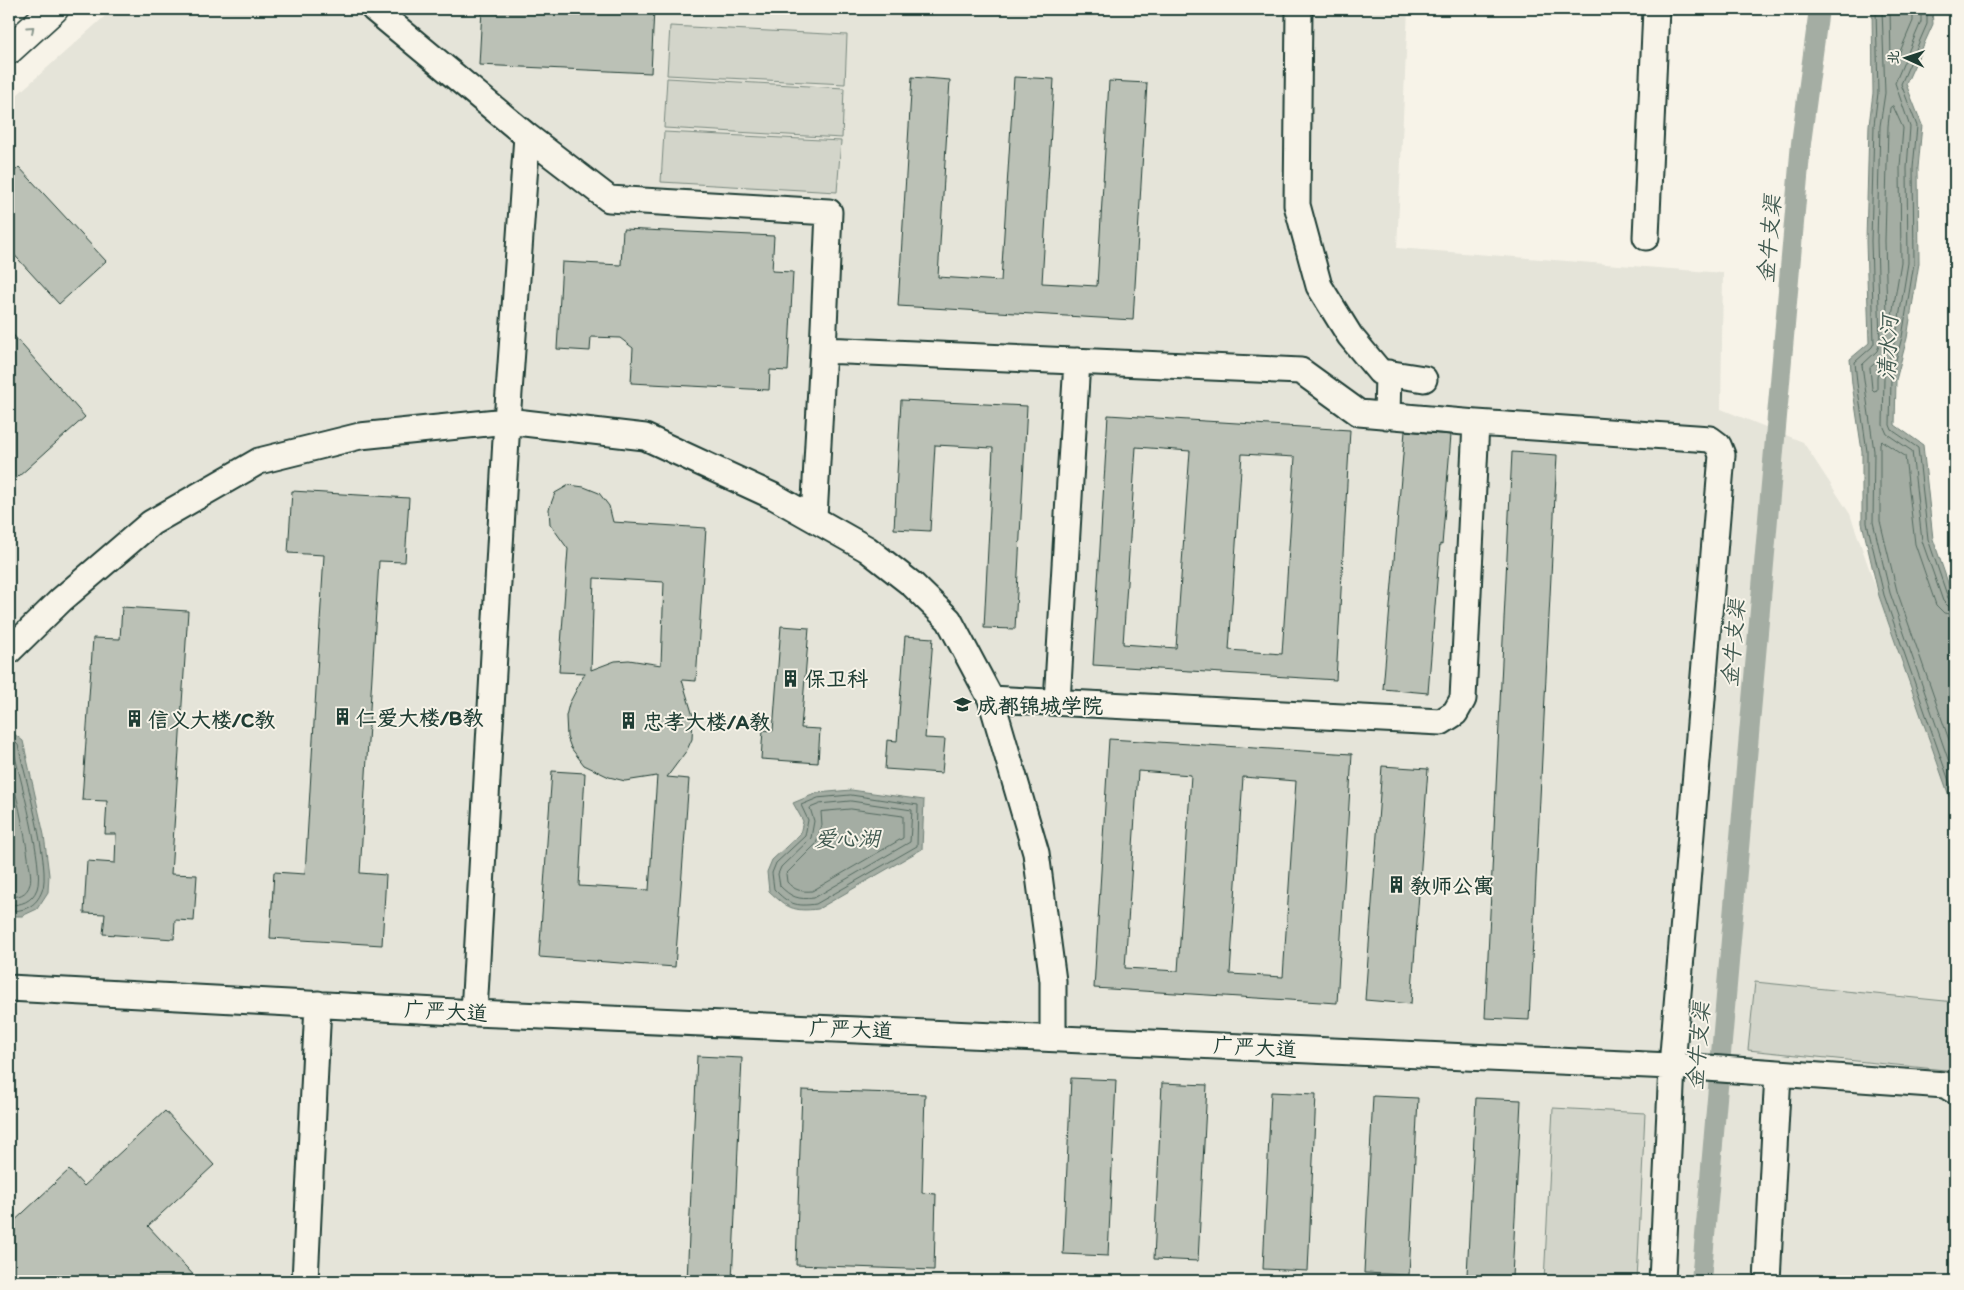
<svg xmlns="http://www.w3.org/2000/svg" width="1964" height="1290" font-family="Itim,'LXGW WenKai TC',sans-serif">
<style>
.built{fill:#e5e4d9}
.green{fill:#d3d5ca;stroke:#79897f}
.water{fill:#a4ada3;stroke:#6f8077}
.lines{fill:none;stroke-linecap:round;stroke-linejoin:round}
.shore{stroke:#546a60;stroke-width:1}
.canal{stroke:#a4ada3;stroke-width:20}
.building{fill:#bbc1b6;stroke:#1f3d34;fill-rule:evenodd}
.minor-casing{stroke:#1f3d34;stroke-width:29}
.major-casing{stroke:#1f3d34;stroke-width:31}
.minor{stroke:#f7f3e8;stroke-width:25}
.major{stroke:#f7f3e8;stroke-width:28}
.tram{stroke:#1f3d34;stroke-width:1}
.oneway{stroke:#8b988e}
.labels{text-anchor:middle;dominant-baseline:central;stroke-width:4;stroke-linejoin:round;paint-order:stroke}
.poi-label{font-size:21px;font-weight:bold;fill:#1f3d34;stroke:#f7f3e8;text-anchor:start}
.street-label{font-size:21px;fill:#1f3d34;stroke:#f7f3e8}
.water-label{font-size:22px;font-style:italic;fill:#405950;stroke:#f7f3e8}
</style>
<rect width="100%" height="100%" fill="#f7f3e8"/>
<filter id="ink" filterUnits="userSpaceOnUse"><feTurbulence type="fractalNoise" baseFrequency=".02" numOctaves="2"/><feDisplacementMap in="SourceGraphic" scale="10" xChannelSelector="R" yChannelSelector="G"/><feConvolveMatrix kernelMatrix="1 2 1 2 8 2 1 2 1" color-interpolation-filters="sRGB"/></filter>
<g filter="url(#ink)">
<path class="built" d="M113,9H1408L1397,248L1723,273L1721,409L1803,442L1850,514L1955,813V1281H9V102Z"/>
<path class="green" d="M670,26L847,35L845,84L667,75Z
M667,78L844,88L842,138L664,128Z
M664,132L841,141L837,192L661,182Z
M1755,982L1955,1002V1071L1748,1050Z
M1553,1108L1645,1113L1637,1281H1544Z"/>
<path class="water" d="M1872,9H1932L1933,24L1906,84L1922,125L1918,168L1919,263L1907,338L1896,380L1895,425L1923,445L1933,539L1955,603V813L1879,596L1862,523V451L1852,384L1850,359L1869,343L1866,241L1869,125L1873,93Z
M9,730L23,741L44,835L49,875L48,892L37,909L22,916H9Z
M851,790L924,800L922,849L818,909C793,912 787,908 769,891L767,872L772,860L800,834L803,821L793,803L817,793Z"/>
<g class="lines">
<path class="shore" d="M1876,9L1878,93L1874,125L1871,241L1874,343L1872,347L1855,362L1857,383L1867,451V523L1884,595L1955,798
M1882,9L1885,93L1880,126L1877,241L1880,343L1877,351L1862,365L1874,451L1873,522L1890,593L1955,779
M1890,9L1891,60L1894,62L1896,61L1913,21V9
M1921,9V22L1895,83L1910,127L1907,168L1908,263L1896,336L1884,378L1883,425L1887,434L1912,451L1922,541L1943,601L1948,606L1955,608
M1927,9V24L1901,84L1917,126L1913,168L1914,263L1902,337L1891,379L1890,425L1892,430L1918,448L1928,539L1948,598L1951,601H1955
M1893,106L1903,128L1900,167L1901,262L1892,316L1889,318L1887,315L1885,241L1888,126L1890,108Z
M1878,361L1880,364L1877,377V390L1874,391L1872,389L1870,368Z
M1955,615L1944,613L1936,605L1915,544L1905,456L1882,441L1880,443V521L1897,591L1955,757
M9,736L18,745C24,772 52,870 42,891C36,907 24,911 9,911
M9,744L13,748C19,774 45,868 37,889C32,902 21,905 9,905
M9,764C16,795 24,826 28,857C29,866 32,875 30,884C27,895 18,897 9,897
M851,795L918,805L917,846L816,904C796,907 788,904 774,889L772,873L776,863L805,836L808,820L801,805L818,798Z
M851,801L912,810L910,842L814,898C798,900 791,897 780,886L778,874L781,867L811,838L814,821L810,808L820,804Z
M851,809L903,816V838L812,891C801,892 794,890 787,882L786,874L816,844L822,825L821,812Z"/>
<path class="canal" d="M1701,1281L1801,143L1819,9"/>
</g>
<path class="building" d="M482,9H654L651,73L479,65Z
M912,77L950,80L938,277L1001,281L1014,77L1054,79L1042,283L1097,286L1109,81L1147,83L1133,320L898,306Z
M19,167L106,261L59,304L9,249V177Z
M623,229L774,236L772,271L793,272L788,371L770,370L769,390L631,383L633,348L620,338L591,337L590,351L557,349L562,262L621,265Z
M9,330L85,417L9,485Z
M901,400L1027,406L1015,629L984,628L993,448L935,445L930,531L894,529Z
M1108,415L1350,430L1336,680L1093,665ZM1136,447L1190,451L1176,648L1123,644ZM1242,454L1295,457L1282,654L1229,650Z
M1405,431L1451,435L1442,545L1440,544L1428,693L1383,689Z
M1512,452L1557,455L1529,1020L1485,1018Z
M569,485L584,487L599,493L609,506L613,522L706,528L696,681L682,680L693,716L692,739L687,750L667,777L689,779L675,967L539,957L552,771L585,773L579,886L649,890L657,776L625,781L609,777L584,765L571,748L567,737L566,716L569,704L585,673L559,672L568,549L550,524L549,509L555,493ZM594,578L664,582L661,665L629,660L615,661L591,670Z
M292,491L409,498L405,562L379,561L360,873L386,875L382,945L270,938L274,872L305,874L324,555L288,553Z
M122,607L188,611L171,874L197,875L194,921L175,920L174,939L103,934L105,914L84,913L87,861L115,863L116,834H105L107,801L82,800L93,638L120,639Z
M781,626L809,628L801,728L820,729L818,763L761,759L763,730L773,731Z
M905,636L933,638L925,738L945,739L942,773L885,769L887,740L897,741Z
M1109,739L1352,754L1337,1003L1094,988ZM1138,771L1191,775L1178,971L1125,968ZM1243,777L1296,781L1283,977L1230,974Z
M1382,766L1428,769L1411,1004L1365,1000Z
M697,1056L742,1058L732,1281H687Z
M1071,1078L1116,1080L1108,1256L1063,1254Z
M1162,1083L1207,1085L1198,1261L1154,1259Z
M802,1090L925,1094L922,1193L936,1194L934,1270L796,1265Z
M1271,1092L1316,1094L1308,1271L1263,1269Z
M1373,1096L1418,1098L1409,1275L1364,1273Z
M1476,1098L1521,1100L1512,1277L1467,1275Z
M165,1111L214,1165L148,1226L199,1281H9V1226L69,1170L84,1186Z"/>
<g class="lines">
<defs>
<path id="minor" d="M374,9L527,136L609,199L829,212L823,350L1301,371L1359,413L1476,423L1710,439L1718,445L1722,455L1672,1066L1662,1281
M1299,9L1297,205L1319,286L1350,336L1380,372L1424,379
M1646,237L1656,9
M1387,416L1388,373
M814,518L823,350
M9,651L61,600L151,523L259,461L360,436L507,421L645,437L775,497L867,549L913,585L949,620L991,699L1036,853L1053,981V1038
M991,699L1441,722L1455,713L1463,699L1476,423
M1057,702L1077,361
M9,988L474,1013L1693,1067L1945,1085L1955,1091
M474,1013L507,421L527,136
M305,1281L318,1004
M1767,1281L1778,1073"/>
<path id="major" d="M9,50L54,9"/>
</defs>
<use href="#minor" class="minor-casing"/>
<use href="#major" class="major-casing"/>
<use href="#minor" class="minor"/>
<use href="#major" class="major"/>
<path class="tram" d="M9,19L20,9"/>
</g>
<defs><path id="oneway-chevron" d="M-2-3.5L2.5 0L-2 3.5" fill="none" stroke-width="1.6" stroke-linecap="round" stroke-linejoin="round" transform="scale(1.25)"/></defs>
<use class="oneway" href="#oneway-chevron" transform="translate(31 29) rotate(-42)"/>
</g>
<defs>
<symbol id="building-bare" viewBox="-9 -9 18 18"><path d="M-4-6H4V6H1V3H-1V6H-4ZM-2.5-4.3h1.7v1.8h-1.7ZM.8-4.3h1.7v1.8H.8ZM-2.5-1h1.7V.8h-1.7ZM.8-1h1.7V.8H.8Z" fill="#1f3d34" stroke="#f7f3e8" stroke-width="2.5" paint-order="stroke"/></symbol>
<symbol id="university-bare" viewBox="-9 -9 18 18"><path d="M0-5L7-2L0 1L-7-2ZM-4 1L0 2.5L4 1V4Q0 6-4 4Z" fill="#1f3d34" stroke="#f7f3e8" stroke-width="2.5" paint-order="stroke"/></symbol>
</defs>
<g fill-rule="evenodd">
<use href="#building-bare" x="778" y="666" width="25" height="25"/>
<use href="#university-bare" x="950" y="692" width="25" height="25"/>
<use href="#building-bare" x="330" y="704" width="25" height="25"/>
<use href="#building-bare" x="122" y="706" width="25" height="25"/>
<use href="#building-bare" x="616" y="708" width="25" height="25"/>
<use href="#building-bare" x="1384" y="872" width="25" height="25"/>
</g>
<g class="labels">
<g class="poi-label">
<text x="805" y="678">保卫科</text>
<text x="977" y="705">成都锦城学院</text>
<text x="356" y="717">仁爱大楼/B教</text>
<text x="148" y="719">信义大楼/C教</text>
<text x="643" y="721">忠孝大楼/A教</text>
<text x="1410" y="885">教师公寓</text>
</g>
<g class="street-label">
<text transform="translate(446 1011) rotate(3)">广严大道</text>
<text transform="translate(851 1029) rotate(2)">广严大道</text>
<text transform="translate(1255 1047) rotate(3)">广严大道</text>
</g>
<g class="water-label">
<text transform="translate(1769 239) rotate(-85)">金牛支渠</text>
<text transform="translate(1888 348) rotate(-87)">清水河</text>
<text transform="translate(1733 643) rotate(-85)">金牛支渠</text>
<text x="847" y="838">爱心湖</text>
<text transform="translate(1698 1046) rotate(-85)">金牛支渠</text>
</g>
</g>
<rect width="1964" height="1290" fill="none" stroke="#f7f3e8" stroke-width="30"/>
<rect x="15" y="15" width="1934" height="1260" fill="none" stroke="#1f3d34" stroke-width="2" filter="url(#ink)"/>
<g transform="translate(1906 58) rotate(273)" stroke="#f7f3e8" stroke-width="4" paint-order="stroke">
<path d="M0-4L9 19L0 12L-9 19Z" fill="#1f3d34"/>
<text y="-8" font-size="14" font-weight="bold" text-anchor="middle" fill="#1f3d34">北</text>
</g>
</svg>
